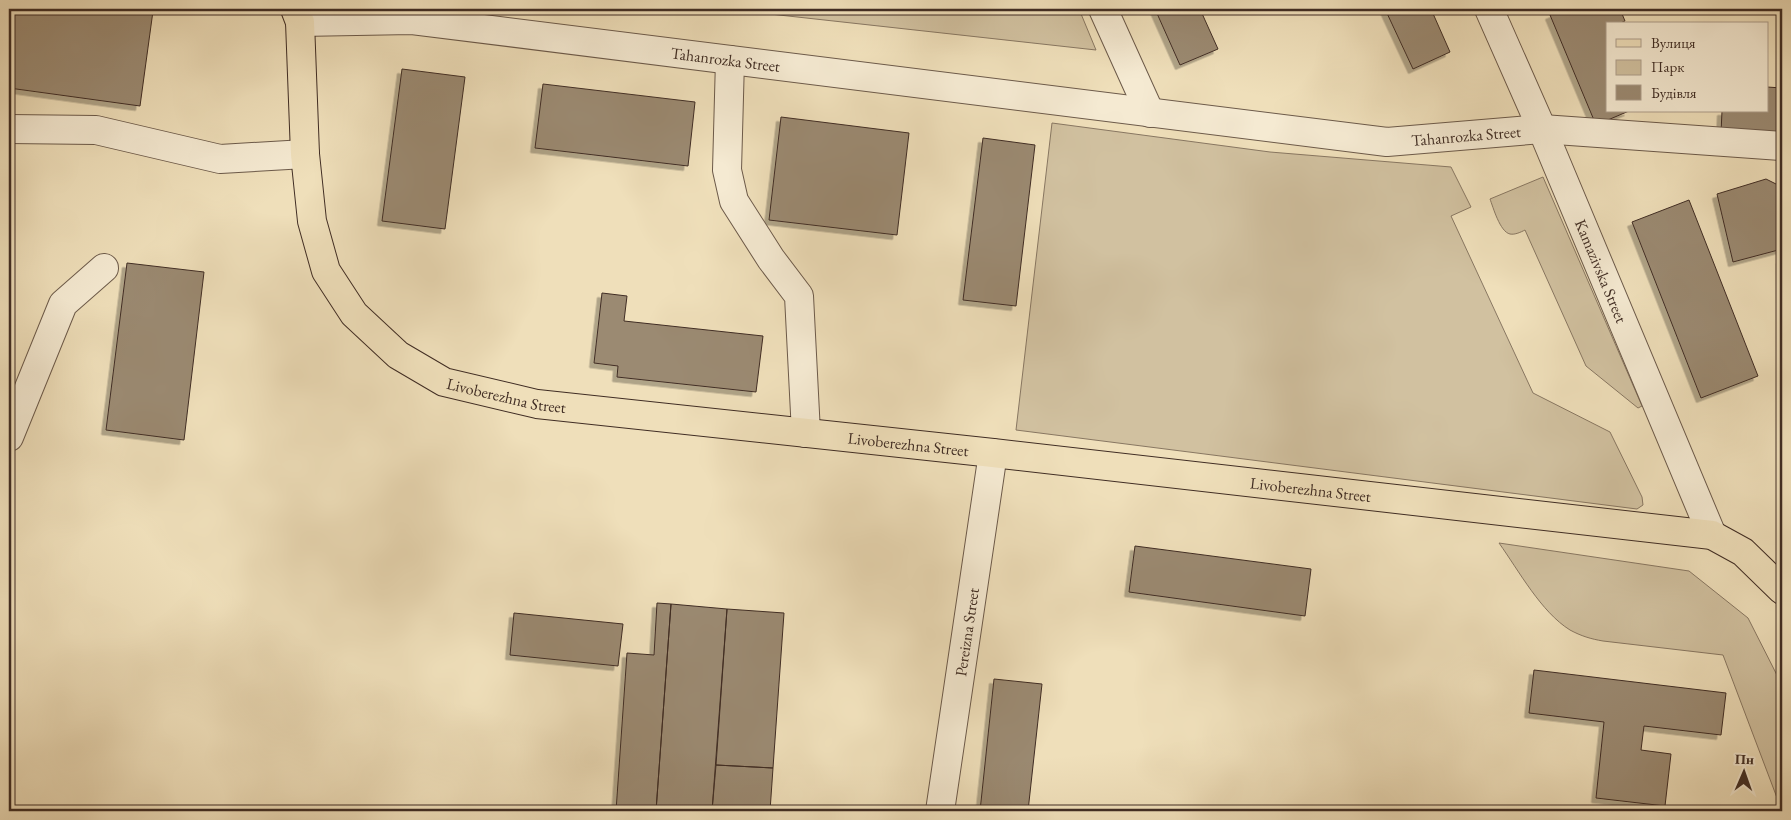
<svg xmlns="http://www.w3.org/2000/svg" width="1791" height="820" font-family="'EB Garamond',serif">
<style>
.green{fill:#d1c1a0;stroke:#887762}
.building{fill:#9b8a72;stroke:#402d24;filter:url(#shadow)}
.lines{fill:none;stroke-linecap:round;stroke-linejoin:round}
.minor-casing{stroke:#6c5a4a;stroke-width:30}
.major-casing{stroke:#402d24;stroke-width:30}
.minor{stroke:#f5ead2;stroke-width:28}
.major{stroke:#efdfba;stroke-width:28}
.labels{text-anchor:middle;dominant-baseline:central;stroke-width:4.5;stroke-linejoin:round;paint-order:stroke}
.street-label{font-size:16px;fill:#402d24;stroke:#f5ead2}
</style>
<defs>
<filter id="shadow"><feDropShadow dx="-4.5" dy="4.5" stdDeviation="0" flood-color="#0004"/></filter>
</defs>
<rect width="100%" height="100%" fill="#efdfba"/>
<filter id="stains"><feTurbulence type="fractalNoise" baseFrequency=".004" numOctaves="4"/><feColorMatrix values="0 0 0 0 .2 0 0 0 0 .09 0 0 0 0 .02 0 0 0 .5 -.17"/></filter>
<radialGradient id="worn" r=".72"><stop offset=".6" stop-color="#630" stop-opacity="0"/><stop offset="1" stop-color="#630" stop-opacity=".3"/></radialGradient>
<path class="green" d="M769,9H1079L1096,50L770,14Z
M1052,123L1270,152L1451,167L1471,207L1451,216L1533,393L1610,432L1642,497L1643,505L1637,509L1629,508L1016,430Z
M1543,177L1642,406L1638,408L1586,366L1525,230C1521,232 1515,235 1510,234C1500,232 1493,207 1490,199Z
M1499,543L1689,571L1748,618L1782,685V811L1723,655L1603,641C1591,639 1581,636 1570,630C1541,612 1519,571 1499,543Z"/>
<path class="building" d="M9,9H133L153,11L140,106L9,88Z
M1155,9H1200L1218,49L1180,65Z
M1385,9H1431L1450,52L1413,69Z
M1565,9H1620L1625,21L1618,24H1607V111H1629L1596,125L1550,15Z
M402,69L465,77L445,229L382,221Z
M543,84L695,102L688,166L535,148Z
M1767,87L1782,88V137L1721,133L1722,111H1767Z
M781,117L909,133L897,235L769,220Z
M983,138L1035,145L1016,306L963,300Z
M1766,179L1782,187V249L1733,262L1717,194Z
M1689,200L1758,376L1701,398L1632,222Z
M1781,259H1782V353Z
M127,263L204,272L184,440L106,430Z
M602,293L627,296L624,321L763,336L756,392L617,377L618,366L594,363Z
M1135,546L1311,569L1305,616L1129,592Z
M657,603L671,604L656,811H616L627,653L654,655Z
M671,604L727,609L712,811H656Z
M727,609L784,613L773,768L716,765Z
M514,613L623,624L618,666L510,655Z
M1534,670L1726,693L1721,735L1644,726L1641,750L1671,754L1665,806L1596,798L1604,722L1529,713Z
M994,679L1042,684L1028,811H980Z
M716,765L773,768L770,811H712Z
M461,807L496,811H461Z"/>
<g class="lines">
<defs>
<g id="minor">
<path d="M1103,9L1150,113"/>
<path id="s1" d="M1489,9L1542,129L1712,535"/>
<path id="s2" d="M300,22L412,20L1387,142L1542,129L1782,146"/>
<path d="M730,60L727,170L734,201L771,259L799,296L806,433"/>
<path d="M9,129L96,130L220,159L305,154"/>
<path d="M9,437L63,304L104,268"/>
<path id="s3" d="M940,811L993,453"/>
</g>
<g id="major">
<path id="s4" d="M295,9L300,22L305,154L312,221L326,271L354,314L398,355L444,382L537,404L993,453L1712,535L1743,552L1782,590"/>
</g>
</defs>
<use href="#minor" class="minor-casing"/>
<use href="#major" class="major-casing"/>
<use href="#minor" class="minor"/>
<use href="#major" class="major"/>
</g>
<g class="labels">
<g class="street-label">
<text stroke="none"><textPath href="#s2" startOffset="428">Tahanrozka Street</textPath></text>
<text stroke="none"><textPath href="#s2" startOffset="1174">Tahanrozka Street</textPath></text>
<text stroke="none"><textPath href="#s1" startOffset="285">Kamazivska Street</textPath></text>
<text stroke="none"><textPath href="#s4" startOffset="494">Livoberezhna Street</textPath></text>
<text stroke="none"><textPath href="#s4" startOffset="899">Livoberezhna Street</textPath></text>
<text stroke="none"><textPath href="#s4" startOffset="1304">Livoberezhna Street</textPath></text>
<text stroke="none"><textPath href="#s3" startOffset="181">Pereizna Street</textPath></text>
</g>
</g>
<rect width="1791" height="820" fill="none" stroke="#efdfba" stroke-width="30"/>
<rect x="10" y="10" width="1771" height="800" fill="none" stroke="#402d24" stroke-width="2.5"/>
<rect x="15" y="15" width="1761" height="790" fill="none" stroke="#402d24"/>
<rect x="1606" y="22" width="162" height="90" fill="#f5ead2" stroke="#ad9e8c"/>
<rect x="1616" y="39" width="25" height="8" fill="#efdfba" stroke="#ad9e8c"/>
<text x="1651" y="48" font-size="15" fill="#402d24">Вулиця</text>
<rect x="1616" y="60" width="25" height="15" fill="#d1c1a0" stroke="#ad9e8c"/>
<text x="1651" y="72" font-size="15" fill="#402d24">Парк</text>
<rect x="1616" y="85" width="25" height="15" fill="#9b8a72" stroke="#ad9e8c"/>
<text x="1651" y="98" font-size="15" fill="#402d24">Будівля</text>
<g transform="translate(1744 772) rotate(2)" stroke="#f5ead2" stroke-width="4" paint-order="stroke">
<path d="M0-4L9 19L0 12L-9 19Z" fill="#402d24"/>
<text y="-8" font-size="14" font-weight="bold" text-anchor="middle" fill="#402d24">Пн</text>
</g>
<rect width="100%" height="100%" filter="url(#stains)"/>
<rect width="100%" height="100%" fill="url(#worn)"/>
</svg>
